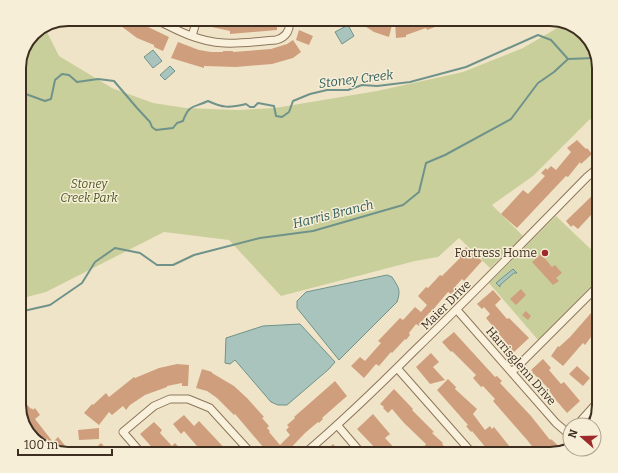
<svg xmlns="http://www.w3.org/2000/svg" width="618" height="473" font-family="Bitter,serif">
<style>
.green{fill:#c9cf9b}
.water{fill:#a9c4bc;stroke:#6f938a}
.lines{fill:none;stroke-linecap:round;stroke-linejoin:round}
.stream{stroke:#6f938a;stroke-width:2}
.building{fill:#cf9f7d}
.street-casing{stroke:#8d765c;stroke-width:9}
.street{stroke:#faf1dc;stroke-width:7}
.poi-dot{fill:#9e2a2b;stroke:#f7eed8;stroke-width:1.5}
.labels{text-anchor:middle;dominant-baseline:central;stroke-width:3;stroke-linejoin:round;paint-order:stroke}
.park-label{font-size:12px;font-style:italic;fill:#4d5a26;stroke:#f7eed8}
.poi-label{font-size:12px;fill:#3d2e20;stroke:#f7eed8;text-anchor:end}
.street-label{font-size:12px;fill:#3d2e20;stroke:#f7eed8}
.water-label{font-size:13px;font-style:italic;fill:#2f5d5a;stroke:#f7eed8}
.rim{fill:none;stroke:#3d2e20;stroke-width:2}
</style>
<rect width="100%" height="100%" fill="#f0e4c8"/>
<path class="green" d="M564,24L580,29L599,68V117L589,120L533,176L492,205L523,236L490,268L459,238L438,257L415,261L281,296L229,240L164,232L46,292L19,299V65L36,31L45,28L59,56L112,88L153,103L186,108L236,110L275,108L377,91L463,72L523,48Z
M556,216L599,257V278L538,340L489,283Z"/>
<path class="water" d="M348,25L354,36L342,44L335,32Z
M153,50L162,61L153,68L144,57Z
M170,66L175,71L165,80L160,75Z
M513,269L517,273H514L500,285V287L496,283Z
M387,275L392,277C399,288 401,290 397,302L339,360L297,308V301L306,292Z
M300,324L335,362L329,369L287,405H278L271,402L235,360L230,364L225,363L226,338L263,326Z"/>
<g class="lines">
<path class="stream" d="M19,87L23,93L45,101L51,99L55,80L62,74L69,75L77,82L98,79L114,81L137,108L150,122L152,127L156,130L173,128L177,123L183,121C189,104 193,108 208,101C223,108 229,108 246,104L250,107H254L258,103L274,106L276,116L282,117L289,112L293,101L310,94L327,90H348L362,85L377,86L410,82L466,67L538,35L551,40L568,59
M19,312L50,305L82,283L95,262L115,248L140,253L157,265H173L194,255L260,238L313,231L403,205L419,192L426,163L445,155L511,119L538,83L554,72L568,59L594,58"/>
</g>
<path class="building" d="M93,19H108L99,26Z
M115,19H142L148,24L146,26L169,37L163,51L154,47V45L137,38L117,23L118,22Z
M208,19H220L230,21V19H277V30L230,34V31L207,26Z
M301,19H316V26L301,27Z
M367,19H386L393,21L389,37L374,32L363,25Z
M410,19H454V20L427,30L426,28L406,35V37L396,38L395,22L410,21Z
M299,30L313,36L309,45L296,40Z
M293,40L301,52L293,58L272,64L236,67L204,66V68L171,58L178,42L199,50L211,52H223V51H233V52L271,49L287,44Z
M577,140L586,149L587,148L592,154L581,164L580,162L568,177L566,176L517,228L501,214L523,190L528,194L545,176L541,173L546,168L547,170L551,166L556,170L571,152L567,148Z
M599,189V213L594,218L591,215L578,229L573,225L571,227L566,221Z
M466,247L482,261L464,281L462,279L454,288L456,289L451,294L448,292L431,312H430L422,321L423,322L419,326L416,324L409,333L410,335L406,340L405,339L392,353L391,352L379,366L376,364L364,378L351,366L360,357L365,361L381,343L378,341L400,318L403,320L415,307L421,312L427,305L418,296L426,287L428,288L440,275L442,276L460,258L458,256Z
M541,254L552,267L555,265L562,273L556,278L559,281L553,285L532,262Z
M521,289L526,295L516,305L510,299Z
M493,290L501,299L495,305L507,319L509,318L529,338L514,352L486,318L490,314L484,307L482,309L477,304Z
M526,311L531,316L528,320L522,315Z
M591,313L599,321V330L595,334L594,333L585,345L583,343L563,366L551,356L558,346L559,347L570,337Z
M454,332L495,377L497,376L502,381L500,383L531,416L550,440L551,439L564,451L550,454H538L533,450L534,449L528,441L493,401L495,399L483,386L481,387L473,378L476,375L452,351L451,352L442,342Z
M431,353L439,362L433,367L445,380L430,384L416,367Z
M543,359L551,368L549,370L561,384L564,382L580,401L567,413L555,399L546,386L532,372H533L531,370Z
M177,364L189,365L188,386H182V383L167,386V387L145,395L130,405L126,410L123,406L112,415L109,412L99,425L84,413L92,404L93,405L106,393L109,397L134,377L135,378L159,368Z
M577,366L590,378L583,386L569,374Z
M202,369L212,372V373L234,386L247,398L264,417L262,418L269,426L267,428L270,431L269,432L280,445L290,435L286,430L289,427L287,425L295,418L294,417L335,381L347,396L322,418L323,419L319,423L318,422L305,433L285,454H269L235,414L234,415L217,398L207,391L196,388Z
M448,379L456,387L455,389L477,409L473,414L485,430L490,426L492,429L494,427L514,452L511,454H491L472,431L471,432L466,426L468,425L437,390Z
M394,389L413,409L412,410L434,432L432,433L443,443L442,444L452,454H432L424,447L426,444L404,423L392,409L388,413L383,408L384,407L380,404Z
M19,396L31,409L32,408L33,410L35,408L40,415L35,419L53,442L58,437L72,454H68L38,444L19,408Z
M373,414L390,434L385,438L400,454H379L375,450L376,449L357,429Z
M184,415L194,426L199,421L230,454H210L206,449L202,452L184,431L181,434L173,424Z
M154,422L162,430L160,433L172,446L175,443L185,454H158L140,434Z
M99,428V439L79,440L78,430Z
M101,443L111,454H89Z
M333,444L342,454H322Z"/>
<g class="lines">
<defs>
<path id="street" d="M155,19C176,30 199,42 224,43C241,44 259,41 276,40C287,37 291,29 289,19
M192,36L197,19
M593,292L599,298
M457,310L556,423L570,435
M397,368L473,454
M512,372L599,285
M577,425L595,405L599,396
M338,426L362,454
M142,454L123,432L154,406L170,399H188L210,408L252,454
M304,454C343,421 379,386 415,350C473,294 530,235 587,177L599,167"/>
</defs>
<use href="#street" class="street-casing"/>
<use href="#street" class="street"/>
</g>
<circle class="poi-dot" cx="545" cy="253" r="4"/>
<g class="labels">
<g class="park-label">
<text x="89" y="184">Stoney<tspan x="89" dy="14">Creek Park</tspan></text>
</g>
<g class="poi-label">
<text x="537" y="253">Fortress Home</text>
</g>
<g class="street-label">
<text transform="translate(446 305) rotate(-45)">Maier Drive</text>
<text transform="translate(521 366) rotate(49)">Harrisglenn Drive</text>
</g>
<g class="water-label">
<text transform="translate(356 79) rotate(-7)">Stoney Creek</text>
<text transform="translate(333 214) rotate(-14)">Harris Branch</text>
</g>
</g>
<path d="M0 0H618V473H0ZM68 26H550A42 42 0 0 1 592 68V405A42 42 0 0 1 550 447H68A42 42 0 0 1 26 405V68A42 42 0 0 1 68 26Z" fill="#f7eed8" fill-rule="evenodd"/>
<path class="rim" d="M68 26H550A42 42 0 0 1 592 68V405A42 42 0 0 1 550 447H68A42 42 0 0 1 26 405V68A42 42 0 0 1 68 26Z"/>
<g transform="translate(582 437) rotate(290)"><circle r="19" fill="#f7eed8" stroke="#ada18e"/>
<path d="M0-3L7 15L0 10L-7 15Z" fill="#9e2a2b"/>
<text y="-6" font-size="11" font-weight="bold" text-anchor="middle" fill="#3d2e20">N</text>
</g>
<path d="M18 449v6h94v-6" fill="none" stroke="#3d2e20" stroke-width="2"/>
<text x="24" y="449" font-size="12" fill="#3d2e20" stroke="#f7eed8" stroke-width="3" paint-order="stroke">100 m</text>
</svg>
